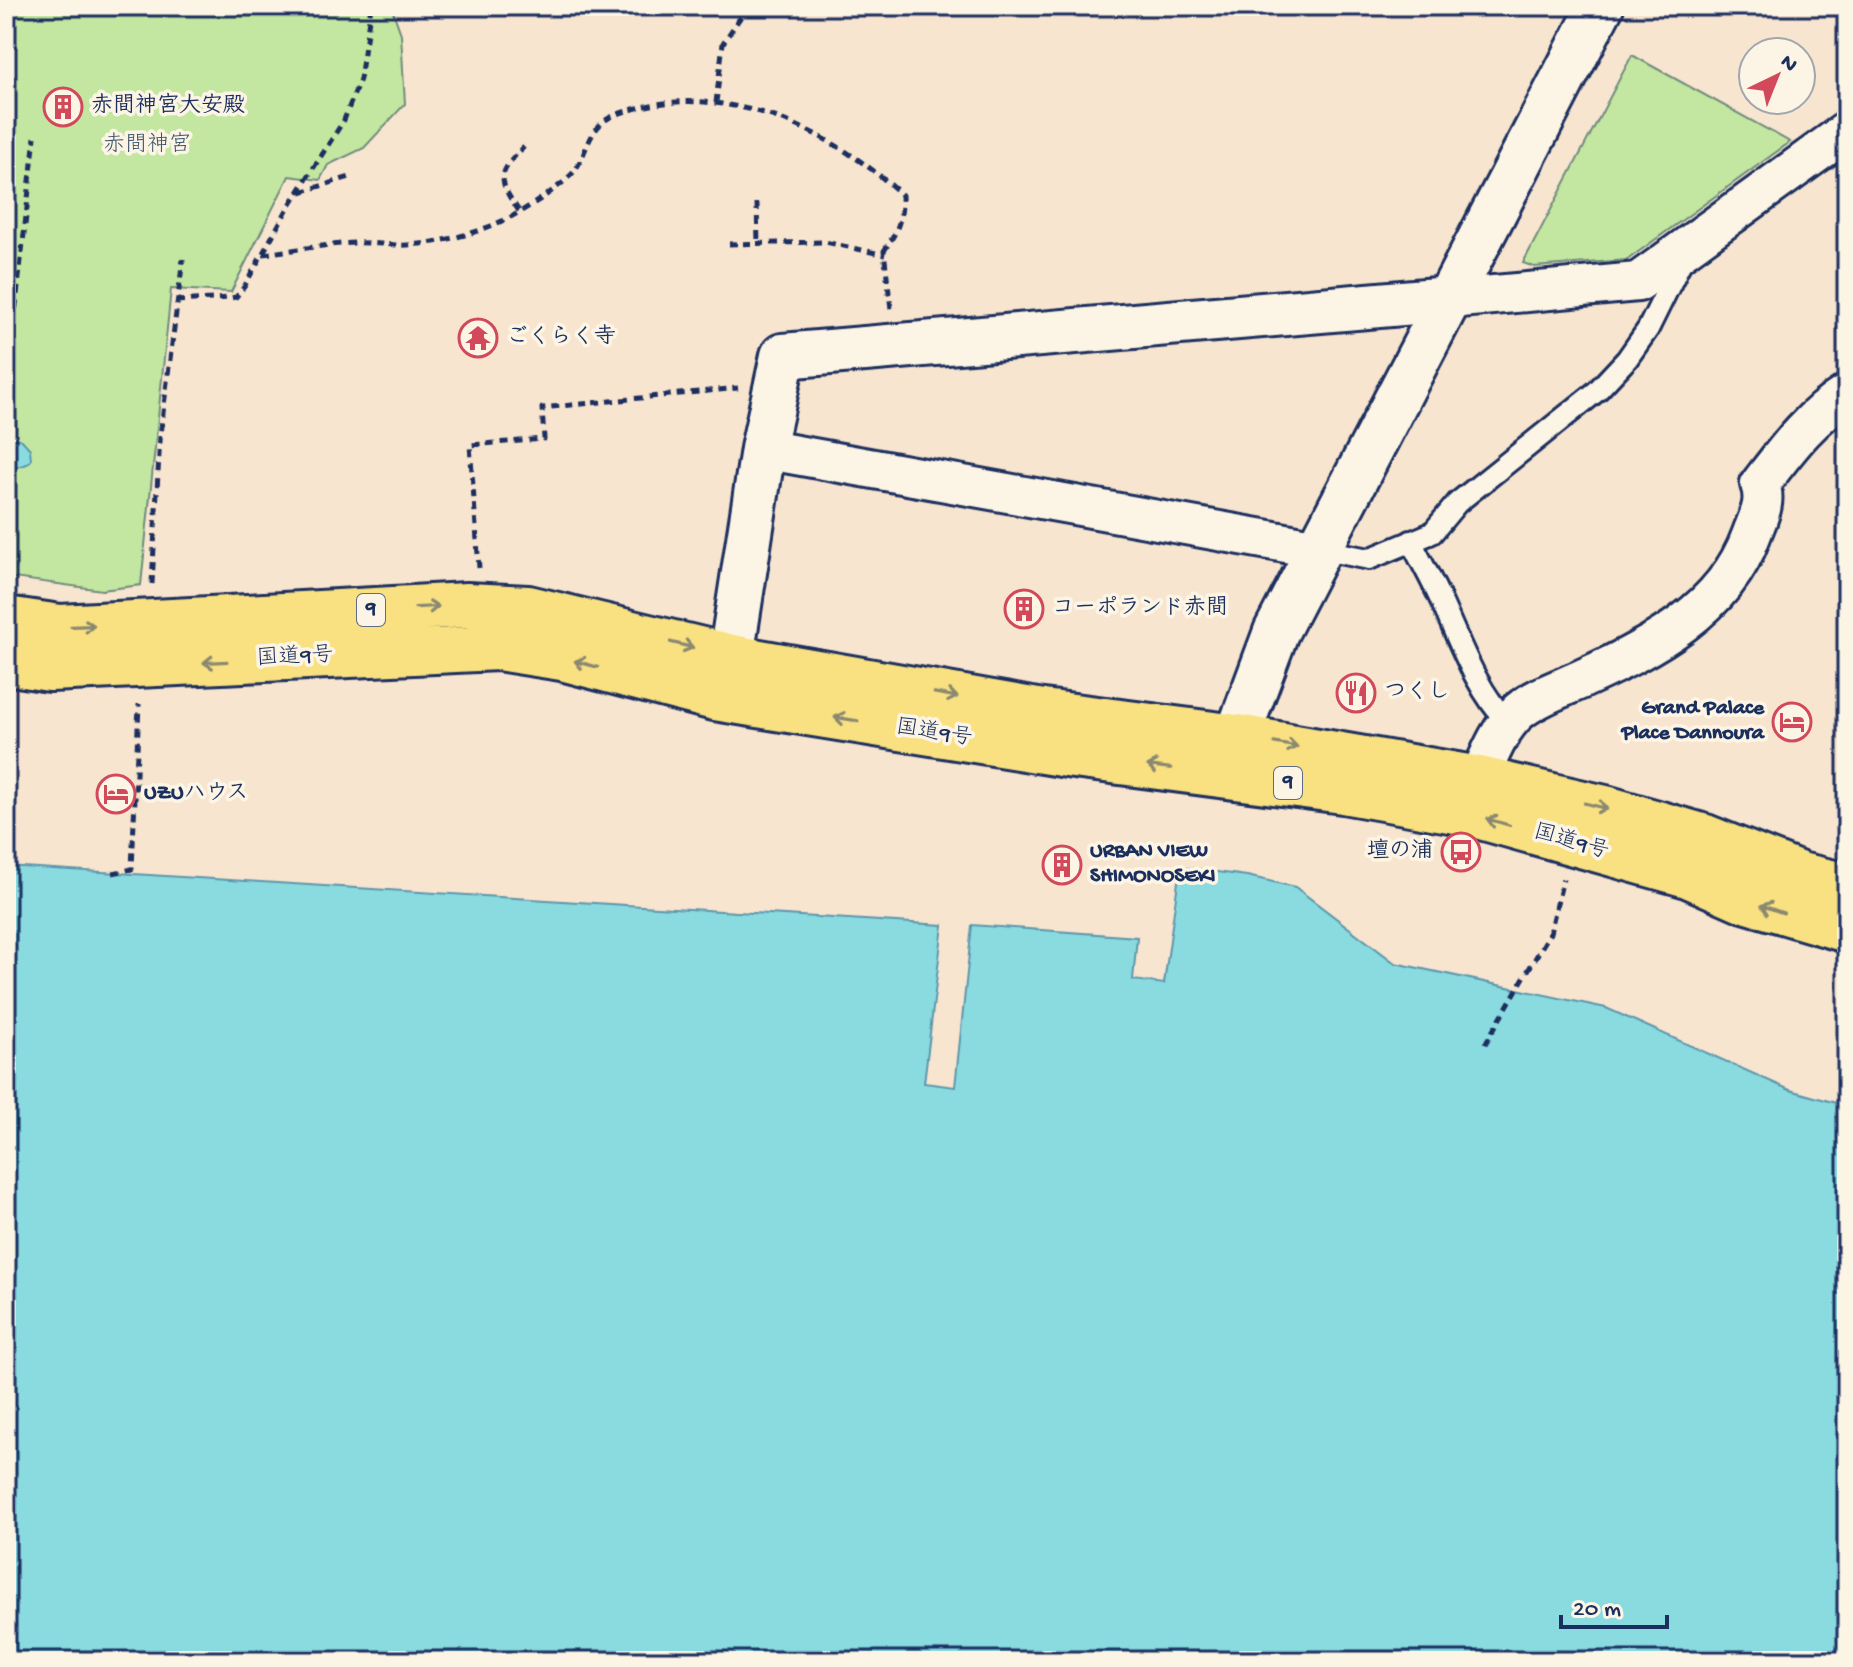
<svg xmlns="http://www.w3.org/2000/svg" width="1853" height="1667" font-family="'Gochi Hand','Klee One',sans-serif">
<style>
.green{fill:#c3e7a0;stroke:#6f8b7f;stroke-width:2}
.water{fill:#89dbe0;stroke:#5d96ac;stroke-width:2}
.lines{fill:none;stroke-linecap:round;stroke-linejoin:round}
.service-casing{stroke:#1b2f5e;stroke-width:26}
.minor-casing{stroke:#1b2f5e;stroke-width:44}
.tertiary-casing{stroke:#1b2f5e;stroke-width:50}
.trunk-casing{stroke:#1b2f5e;stroke-width:50}
.path{stroke:#1b2f5e;stroke-width:5;stroke-dasharray:8 6;stroke-linecap:butt}
.service{stroke:#fcf5e5;stroke-width:20}
.minor{stroke:#fcf5e5;stroke-width:38}
.tertiary{stroke:#fcf5e5;stroke-width:44}
.trunk{stroke:#f9e181;stroke-width:44}
.oneway{stroke:#8a8870}
.labels{text-anchor:middle;dominant-baseline:central;stroke-width:7;stroke-linejoin:round;paint-order:stroke}
.shield{fill:#fcf5e5;stroke:#5e6a86;stroke-width:2}
.shield-label{font-size:20px;font-weight:bold;fill:#1b2f5e}
.poi-label{font-size:22px;font-weight:bold;fill:#1b2f5e;stroke:#fcf5e5;text-anchor:start}
.park-label{font-size:22px;fill:#3d546b;stroke:#fcf5e5}
.street-label{font-size:22px;fill:#1b2f5e;stroke:#fcf5e5}
</style>
<rect width="100%" height="100%" fill="#f8e5cf"/>
<filter id="ink" filterUnits="userSpaceOnUse"><feTurbulence type="fractalNoise" baseFrequency=".0125" numOctaves="2"/><feDisplacementMap in="SourceGraphic" scale="16" xChannelSelector="R" yChannelSelector="G"/><feConvolveMatrix kernelMatrix="1 2 1 2 8 2 1 2 1" color-interpolation-filters="sRGB"/></filter>
<g filter="url(#ink)">
<path class="green" d="M6,6H391L401,34L405,104L364,148L328,165L320,180L289,176L231,292L171,289L141,585L102,590L6,577Z
M1632,55L1790,142L1627,260L1534,267L1523,263Z"/>
<path class="water" d="M6,434L22,440L30,449L31,460L27,464L6,470Z
M6,866L943,925L924,1083L955,1087L972,925L1137,937L1133,980L1164,984L1180,867L1247,876L1295,887L1395,963L1606,1008L1790,1090L1847,1106V1661H6Z"/>
<g class="lines">
<defs>
<path id="service" d="M1411,541C1421,562 1433,582 1442,603C1461,645 1476,689 1508,723
M1319,549L1369,559L1432,533L1457,503L1597,391L1627,359L1648,329L1682,260"/>
<path id="minor" d="M1449,299L1638,282L1847,131
M763,449L1319,549
M1479,779C1490,754 1499,729 1519,711C1537,696 1563,688 1584,678C1652,647 1724,610 1751,536C1758,517 1767,503 1760,484C1787,449 1810,417 1847,394"/>
<path id="tertiary" d="M717,692L731,657L763,449L783,356L1449,299
M1227,773L1237,737L1276,632L1601,6"/>
<path id="trunk" d="M6,619L60,627L467,605L528,608L731,657L1043,712L1237,737L1479,779L1605,808L1705,837L1800,875L1847,886
M6,662L50,669L498,648L562,658L715,698L1074,756L1343,791L1467,813L1688,875L1745,900L1847,930"/>
</defs>
<use href="#service" class="service-casing"/>
<use href="#minor" class="minor-casing"/>
<use href="#tertiary" class="tertiary-casing"/>
<use href="#trunk" class="trunk-casing"/>
<path class="path" d="M716,103L723,43L748,6
M301,192L350,177
M757,203L758,244
M519,211C497,180 497,173 524,147
M729,244L825,242L885,255
M263,254C293,250 324,245 354,243C372,242 390,246 408,245C439,243 475,234 502,221C520,214 566,184 576,169C586,153 588,135 603,122C613,114 630,110 642,107C734,85 836,133 902,195C903,219 897,232 884,251L891,309
M176,301L231,298L236,297L244,287L288,208L344,120L360,79L371,6
M6,392L35,137
M479,568L470,445L544,439L542,408L738,388
M152,584L160,436L183,259
M113,873L132,869L139,704
M1485,1044L1550,933L1563,879"/>
<use href="#service" class="service"/>
<use href="#minor" class="minor"/>
<use href="#tertiary" class="tertiary"/>
<use href="#trunk" class="trunk"/>
</g>
<defs><path id="oneway-shaft" d="M-6 0H5M1.5-3L5.5 0L1.5 3" fill="none" stroke-width="1.6" stroke-linecap="round" stroke-linejoin="round" transform="scale(2)"/></defs>
<g class="oneway">
<use href="#oneway-shaft" transform="translate(427 607) rotate(-3)"/>
<use href="#oneway-shaft" transform="translate(83 626) rotate(-2)"/>
<use href="#oneway-shaft" transform="translate(682 645) rotate(14)"/>
<use href="#oneway-shaft" transform="translate(215 662) rotate(177)"/>
<use href="#oneway-shaft" transform="translate(586 664) rotate(-165)"/>
<use href="#oneway-shaft" transform="translate(946 695) rotate(10)"/>
<use href="#oneway-shaft" transform="translate(846 719) rotate(-171)"/>
<use href="#oneway-shaft" transform="translate(1286 745) rotate(10)"/>
<use href="#oneway-shaft" transform="translate(1159 767) rotate(-173)"/>
<use href="#oneway-shaft" transform="translate(1596 806) rotate(14)"/>
<use href="#oneway-shaft" transform="translate(1498 822) rotate(-164)"/>
<use href="#oneway-shaft" transform="translate(1772 909) rotate(-161)"/>
</g>
</g>
<defs>
<symbol id="building-ring" viewBox="-11 -11 22 22"><circle r="9.5" fill="#fcf5e5" stroke="#d1495b" stroke-width="1.5"/><path d="M-4-6H4V6H1V3H-1V6H-4ZM-2.5-4.3h1.7v1.8h-1.7ZM.8-4.3h1.7v1.8H.8ZM-2.5-1h1.7V.8h-1.7ZM.8-1h1.7V.8H.8Z" fill="#d1495b"/></symbol>
<symbol id="temple-ring" viewBox="-11 -11 22 22"><circle r="9.5" fill="#fcf5e5" stroke="#d1495b" stroke-width="1.5"/><path d="M0-6L5-2H3V0L6.5 2.5H4V6H1.5V3h-3V6H-4V2.5H-6.5L-3 0V-2H-5Z" fill="#d1495b"/></symbol>
<symbol id="restaurant-ring" viewBox="-11 -11 22 22"><circle r="9.5" fill="#fcf5e5" stroke="#d1495b" stroke-width="1.5"/><path d="M-5-6h1v4h1v-4h1v4h1v-4h1v5L-1.5 .5V6h-2V.5L-5-1ZM5-6V6H3V1.5H1.5Q1.5-4 5-6Z" fill="#d1495b"/></symbol>
<symbol id="hotel-ring" viewBox="-11 -11 22 22"><circle r="9.5" fill="#fcf5e5" stroke="#d1495b" stroke-width="1.5"/><path d="M-6-4.5h1.5V1H6V5H4.5V3h-9V5H-6ZM-4 0a1.8 1.8 0 1 1 3.6 0ZM.5 0V-2.5h3Q6-2.5 6 0Z" fill="#d1495b"/></symbol>
<symbol id="bus-ring" viewBox="-11 -11 22 22"><circle r="9.5" fill="#fcf5e5" stroke="#d1495b" stroke-width="1.5"/><path d="M-5-6H5V4H4V6H2V4H-2V6H-4V4H-5ZM-3.5-4V0h7V-4ZM-3.5 1.2v1.5H-2V1.2ZM2 1.2v1.5H3.5V1.2Z" fill="#d1495b"/></symbol>
</defs>
<g fill-rule="evenodd">
<use href="#building-ring" x="41" y="85" width="44" height="44"/>
<use href="#temple-ring" x="456" y="316" width="44" height="44"/>
<use href="#building-ring" x="1002" y="587" width="44" height="44"/>
<use href="#restaurant-ring" x="1334" y="671" width="44" height="44"/>
<use href="#hotel-ring" x="1770" y="700" width="44" height="44"/>
<use href="#hotel-ring" x="94" y="772" width="44" height="44"/>
<use href="#bus-ring" x="1439" y="830" width="44" height="44"/>
<use href="#building-ring" x="1040" y="843" width="44" height="44"/>
</g>
<g class="labels">
<g class="shield">
<rect x="357" y="594" width="28" height="32" rx="6"/>
<rect x="1274" y="767" width="28" height="32" rx="6"/>
</g>
<g class="shield-label">
<text x="371" y="610">9</text>
<text x="1288" y="783">9</text>
</g>
<g class="poi-label">
<text x="91" y="107">赤間神宮大安殿</text>
<text x="506" y="338">ごくらく寺</text>
<text x="1052" y="609">コーポランド赤間</text>
<text x="1384" y="693">つくし</text>
<text x="1764" y="709" text-anchor="end">Grand Palace<tspan x="1764" dy="25">Place Dannoura</tspan></text>
<text x="144" y="794">UZUハウス</text>
<text x="1090" y="852">URBAN VIEW<tspan x="1090" dy="25">SHIMONOSEKI</tspan></text>
<text x="1433" y="852" text-anchor="end">壇の浦</text>
</g>
<g class="park-label">
<text x="147" y="146">赤間神宮</text>
</g>
<g class="street-label">
<text transform="translate(295 658) rotate(-3)">国道9号</text>
<text transform="translate(934 734) rotate(9)">国道9号</text>
<text transform="translate(1571 843) rotate(16)">国道9号</text>
</g>
</g>
<rect width="1853" height="1667" fill="none" stroke="#fcf5e5" stroke-width="32"/>
<rect x="16" y="16" width="1821" height="1635" fill="none" stroke="#1b2f5e" stroke-width="3" filter="url(#ink)"/>
<g transform="translate(1777 76) rotate(43)"><circle r="38" fill="#fcf5e5" stroke="#a2a6af" stroke-width="2"/>
<path d="M0-6L14 30L0 20L-14 30Z" fill="#d1495b"/>
<text y="-12" font-size="22" font-weight="bold" text-anchor="middle" fill="#1b2f5e">N</text>
</g>
<path d="M1561 1615v12h106v-12" fill="none" stroke="#1b2f5e" stroke-width="4"/>
<text x="1573" y="1615" font-size="24" fill="#1b2f5e" stroke="#fcf5e5" stroke-width="6" paint-order="stroke">20 m</text>
</svg>
